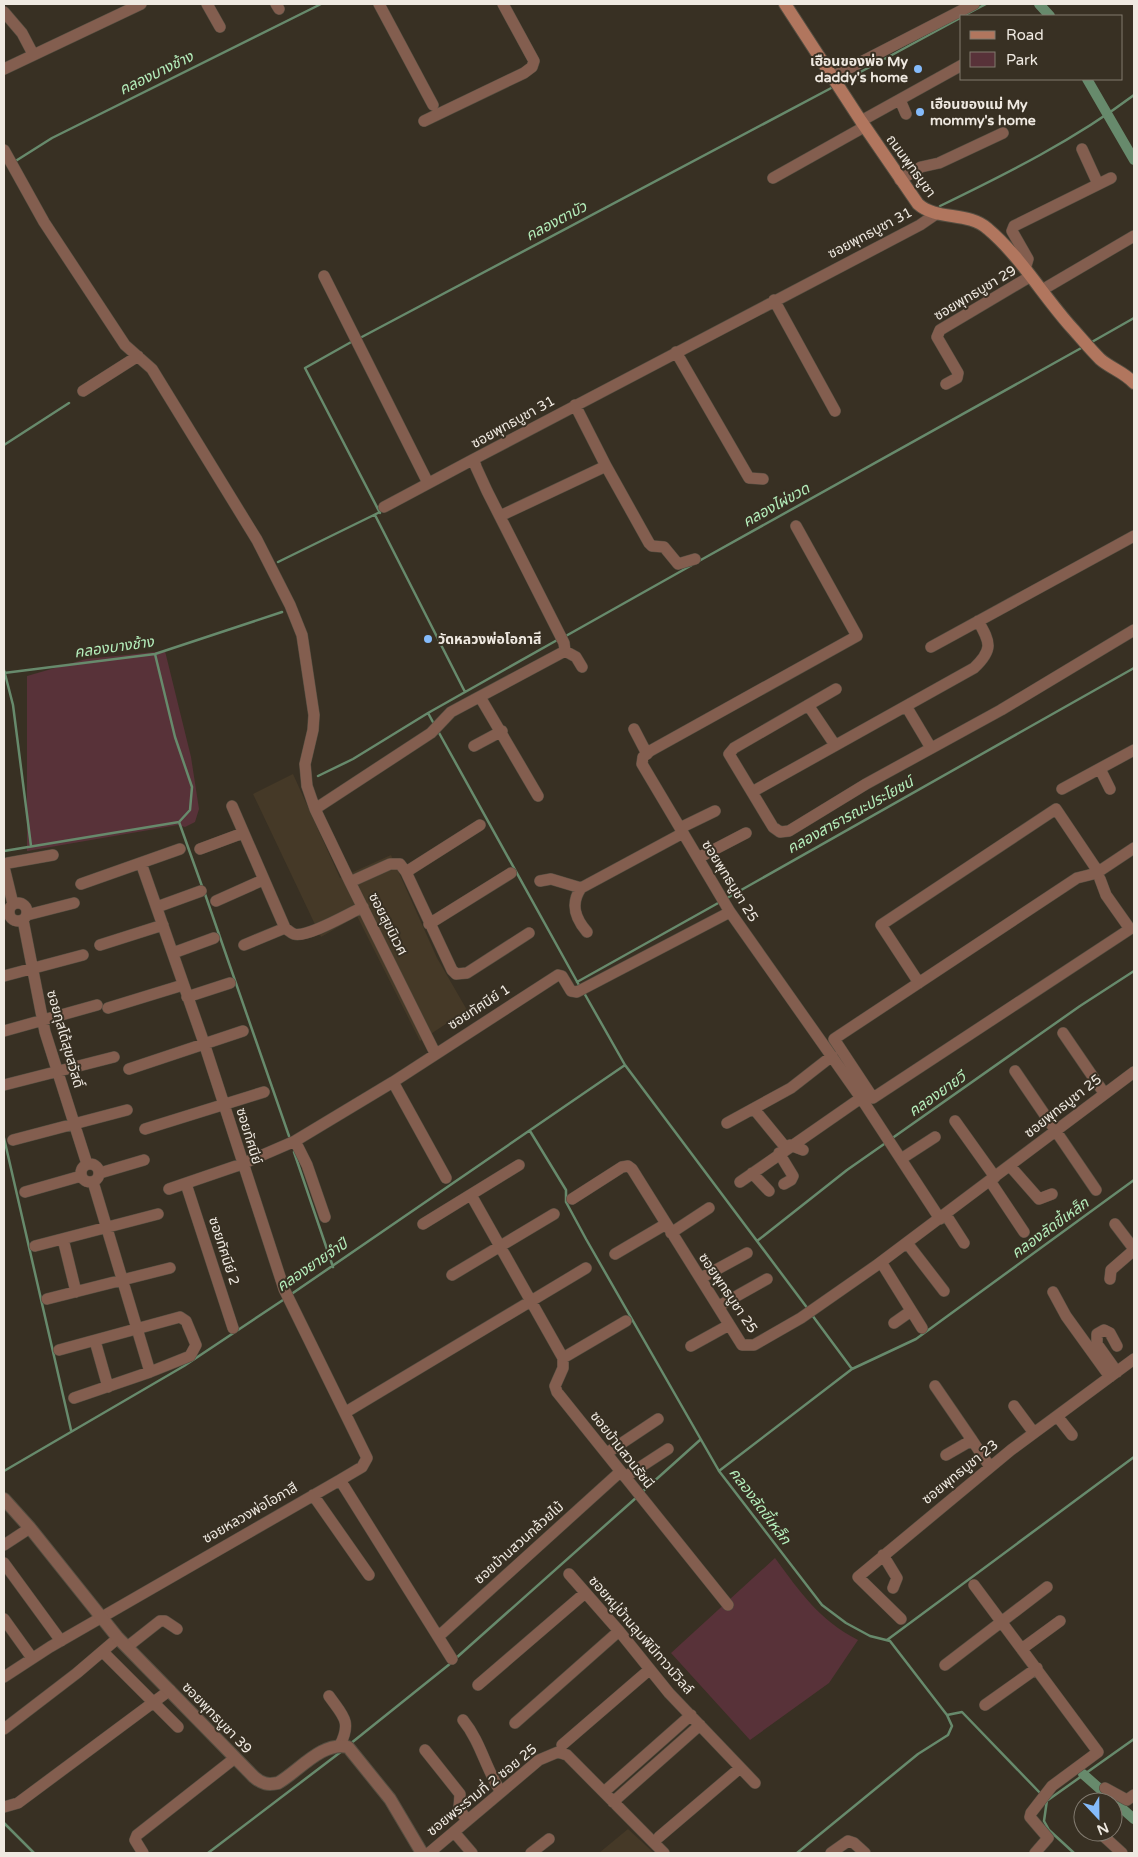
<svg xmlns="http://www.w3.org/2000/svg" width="1138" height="1857" font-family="'Varela Round','Noto Sans Thai',sans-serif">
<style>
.built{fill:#453927}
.green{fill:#583239}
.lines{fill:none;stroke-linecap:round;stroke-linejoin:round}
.stream{stroke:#678a6c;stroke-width:2.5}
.canal{stroke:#678a6c;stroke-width:10}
.minor-casing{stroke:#554e41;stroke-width:12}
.tertiary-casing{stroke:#554e41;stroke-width:14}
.secondary-casing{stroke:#554e41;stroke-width:14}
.minor{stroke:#835e4f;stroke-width:11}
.tertiary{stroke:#835e4f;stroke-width:12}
.secondary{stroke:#b1765e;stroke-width:12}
.poi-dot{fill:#85bbfb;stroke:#383023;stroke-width:2}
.labels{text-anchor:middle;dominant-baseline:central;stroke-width:4;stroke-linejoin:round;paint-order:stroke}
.poi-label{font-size:14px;font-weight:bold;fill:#efe9e1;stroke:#383023;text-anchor:start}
.street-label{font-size:14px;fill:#efe9e1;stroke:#383023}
.water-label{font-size:15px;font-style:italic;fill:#b5efbc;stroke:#383023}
</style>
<rect width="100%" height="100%" fill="#383023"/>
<path class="built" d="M293,774L340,878L391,855L437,958L467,1010L420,1041L357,916L321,937L253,794Z
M628,1829L654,1853H599Z"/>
<path class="green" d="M165,651L191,757L199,809L195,822L185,827L178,825L27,851V676L86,659Z
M775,1558C801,1593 818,1619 858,1640L829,1683L750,1740L671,1653Z"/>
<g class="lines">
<path class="stream" d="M963,16L986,4
M842,82L962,17
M14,162L52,138L321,4
M940,206C1008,173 1074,140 1134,95
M358,339L835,86
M353,341L305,368L380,513
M1090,343L1134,318
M4,445L69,403
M375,515L465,692
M699,561L1083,347
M278,562L380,512
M564,637L692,565
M155,654L175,737L192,787L190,810L179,822L203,889
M4,670L13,705L31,846
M4,673L155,654L282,612
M428,713L434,724
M438,731L580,987
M318,776L353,759L428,713L559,639
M4,851L179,822
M205,894L289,1136
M727,898L1134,668
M577,982L720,902
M583,991L625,1065L808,1309
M530,1131L566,1190V1202L586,1239L719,1471
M4,1138L71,1430
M891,1139L1080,1006L1134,971
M294,1152L333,1267
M757,1241L847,1170L887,1142
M290,1295L625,1065
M812,1315L852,1369
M4,1471L184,1366L286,1298
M641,1493L700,1440
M887,1640L1134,1457
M455,1659L637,1497
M947,1715L962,1712L1042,1795
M350,1744L451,1663
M1047,1800L1044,1821L1049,1830L1074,1853
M1048,1800L1134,1739
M4,1823L34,1853
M208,1853L342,1751
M797,1853L918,1754L948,1735L952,1726L947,1715L890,1641L870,1636L846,1623L822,1605L719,1471L852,1369L916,1339L1134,1180"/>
<path class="canal" d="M1039,4L1050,16
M1087,79L1134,160
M1083,1774L1134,1819"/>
<defs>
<path id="minor" d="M207,4L220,27
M276,4L279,9
M379,4L433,105
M4,12L22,33L33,54
M4,69L141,4
M832,77L974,4
M900,100L906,114
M424,121L524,73L532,67L534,61L503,4
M861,121L962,65
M1082,149L1098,184
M4,150L44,222L125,345L152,369L257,540L290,605L302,635L314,715L313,730L305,764L307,786L315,809L350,882L435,1053
M773,178L864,127
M900,180L921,167L939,163L1003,133
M1025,269L1028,259L1012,231L1014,226L1111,178
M324,276L428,483
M1042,290L1134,236
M774,300L835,411
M676,352L749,478L763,479
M946,384L957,378L958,373L937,337L940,330L1031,276
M83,391L138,356
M606,466L649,543L652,546L664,547L678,564L695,559
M384,507L474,459
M500,516L606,466L575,405
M796,526L857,636L650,751L643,757L642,764L730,912L861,1098L940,1219
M931,647L1134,536
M565,651L576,657L582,667
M836,689L734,748L729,754L773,827L780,832L789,831L866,784L1001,710L1134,630
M480,697L538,796
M808,705L835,745
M906,706L931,748
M634,729L647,754
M474,746L502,731
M1100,769L1110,789
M1062,789L1134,750
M752,792L974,668C993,650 991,643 978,621
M232,806L285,928C288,930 291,933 294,934C308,938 349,913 363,907
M315,809L431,733L451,712L565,651L564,643L487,491L476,467L474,459L920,225L936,214
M680,828L715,811
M200,849L243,833
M698,858L746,833
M4,867L8,863L53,855
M4,867L13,904
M1101,870L1134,848
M406,872L480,825
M1093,874L1077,878L834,1039L873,1098L1130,929L1106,895L1100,879
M540,881L551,879L581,888L683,833
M350,882L390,864H400L406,872L452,970L456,974L467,973L529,933
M81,884L180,849
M581,888C570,904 575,918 587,932
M216,901L263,880
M9 912a9 9 0 1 1 18 0a9 9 0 1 1-18 0Z
M157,907L201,891
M27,915L74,903
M23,920L45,1032L87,1164
M429,924L511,873
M100,945L163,925
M244,945L285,928
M173,953L214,938
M4,976L83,955
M919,983L881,925L1056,809L1097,870
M187,997L230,983
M108,1008L183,985
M4,1031L97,1005
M1063,1033L1104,1093
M129,1069L243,1031
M1015,1071L1096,1190
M393,1082L446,1178
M4,1085L114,1057
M754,1109L786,1148
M955,1121L995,1177
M727,1123L791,1088L832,1056
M145,1129L264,1092
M13,1140L127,1110
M295,1141L307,1165L325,1217
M790,1145L803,1150
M779,1153L793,1176L791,1180L784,1184
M901,1159L935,1137
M81 1173a9 9 0 1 1 18 0a9 9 0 1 1-18 0Z
M1010,1166L1039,1199L1052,1194
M100,1173L144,1160
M752,1173L769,1191
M990,1181L1024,1232
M93,1182L150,1372
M740,1182L861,1098
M186,1184L233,1328
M169,1189L242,1164L295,1141L393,1082L558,975L562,976L571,991L577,992L730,912
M25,1192L81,1176
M471,1195L563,1358V1368L555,1386L557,1392L728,1605
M572,1199L622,1167L628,1166L632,1169L742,1345H754L801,1318L877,1265L1134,1072
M946,1215L964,1243
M423,1224L519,1165
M1115,1224L1134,1249
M671,1233L709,1208
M63,1239L76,1292
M907,1243L944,1291
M35,1246L158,1214
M615,1254L666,1224
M881,1262L922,1328
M452,1275L554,1214
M701,1278L747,1253
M1110,1279L1111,1270L1134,1250
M1053,1292L1066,1316L1110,1377
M47,1299L170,1268
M719,1306L767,1279
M894,1323L911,1311
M95,1341L108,1387
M691,1346L729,1325
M59,1350L180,1317L186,1321L196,1345L190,1356L150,1372L74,1398
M563,1358L626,1321
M1117,1372L1097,1344V1334L1104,1330L1110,1333L1117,1346
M935,1386L972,1440
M1014,1406L1034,1433
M346,1412L586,1268
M1057,1416L1072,1435
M607,1453L658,1419
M946,1455L972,1440L990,1467
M625,1477L668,1449
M340,1480L452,1659
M313,1495L369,1575
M4,1545L30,1528
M883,1555L897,1578L893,1588
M4,1563L61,1641
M569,1574L619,1631L669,1693L755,1783
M974,1585L1098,1752L1052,1786L1031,1813L1030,1817L1048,1838L1035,1853
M4,1619L32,1658
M901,1619L858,1577L1011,1450L1134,1359
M439,1636L620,1472
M127,1647L160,1621H165L177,1629
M1023,1648L1060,1621
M103,1652L178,1727
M945,1665L1047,1587
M4,1677L50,1647L340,1480L362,1467L367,1458L284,1289L204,1043L141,863
M478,1685L585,1593
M329,1696C343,1716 352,1721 340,1745
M985,1705L1037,1668
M463,1720C481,1742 486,1770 501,1792
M515,1723L619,1631
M4,1729L77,1673L118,1638
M562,1745L649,1670
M425,1750L460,1794L459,1808L467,1821
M1105,1788L1127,1800L1134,1795
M604,1792L691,1715
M613,1802L700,1725
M4,1807L18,1803L170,1690
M454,1832L472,1853
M1099,1832L1122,1853
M659,1837L740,1768
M143,1853L135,1840L137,1835L235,1758
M429,1853L539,1760L558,1752L567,1755L664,1853
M531,1853L549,1839
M831,1853L848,1841L854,1843L865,1853"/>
<path id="tertiary" d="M4,1499L30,1528L118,1638L254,1777C262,1784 268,1785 278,1783C299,1771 322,1741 348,1747L390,1799L422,1853"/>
<path id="secondary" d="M785,4L861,121L918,204C937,221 968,211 988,229C1021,257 1043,296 1072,328C1081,338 1090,349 1100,359C1110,368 1124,372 1134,383"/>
</defs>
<use href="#minor" class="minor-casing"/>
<use href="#tertiary" class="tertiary-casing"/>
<use href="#secondary" class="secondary-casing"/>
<use href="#minor" class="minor"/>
<use href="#tertiary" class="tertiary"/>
<use href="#secondary" class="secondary"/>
</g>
<g class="poi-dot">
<circle cx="918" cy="69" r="5"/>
<circle cx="920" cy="112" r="5"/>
<circle cx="428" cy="639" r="5"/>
</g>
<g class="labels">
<g class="poi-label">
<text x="908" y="61" text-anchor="end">เฮือนของพ่อ My<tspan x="908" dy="16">daddy's home</tspan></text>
<text x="930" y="104">เฮือนของแม่ My<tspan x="930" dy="16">mommy's home</tspan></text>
<text x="438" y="639">วัดหลวงพ่อโอภาสี</text>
</g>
<g class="street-label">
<text transform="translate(911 166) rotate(54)">ถนนพุทธบูชา</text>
<text transform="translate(870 233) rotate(-28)">ซอยพุทธบูชา 31</text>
<text transform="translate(975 293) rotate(-31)">ซอยพุทธบูชา 29</text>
<text transform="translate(513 422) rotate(-29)">ซอยพุทธบูชา 31</text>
<text transform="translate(730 881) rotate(58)">ซอยพุทธบูชา 25</text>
<text transform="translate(388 924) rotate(63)">ซอยสุขนิเวศ</text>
<text transform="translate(479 1007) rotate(-33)">ซอยทัศนีย์ 1</text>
<text transform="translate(65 1039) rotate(74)">ซอยกุสโต้สุขสวัสดิ์</text>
<text transform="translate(1063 1106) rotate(-38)">ซอยพุทธบูชา 25</text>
<text transform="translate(249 1136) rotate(73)">ซอยทัศนีย์</text>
<text transform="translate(224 1251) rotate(72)">ซอยทัศนีย์ 2</text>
<text transform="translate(728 1293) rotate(56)">ซอยพุทธบูชา 25</text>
<text transform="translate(622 1450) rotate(52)">ซอยบ้านสวนรัชนี</text>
<text transform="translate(960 1472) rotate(-39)">ซอยพุทธบูชา 23</text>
<text transform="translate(250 1513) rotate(-30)">ซอยหลวงพ่อโอภาสี</text>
<text transform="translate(519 1543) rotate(-42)">ซอยบ้านสวนกล้วยไม้</text>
<text transform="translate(641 1635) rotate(49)">ซอยหมู่บ้านลุมพินีทาวน์วิลล์</text>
<text transform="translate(217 1718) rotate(46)">ซอยพุทธบูชา 39</text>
<text transform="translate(482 1790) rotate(-39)">ซอยพระรามที่ 2 ซอย 25</text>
</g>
<g class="water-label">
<text transform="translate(156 73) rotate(-26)">คลองบางช้าง</text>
<text transform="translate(556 221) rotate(-28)">คลองตาบัว</text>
<text transform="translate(776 505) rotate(-29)">คลองไผ่ขวด</text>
<text transform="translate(114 647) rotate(-8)">คลองบางช้าง</text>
<text transform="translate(850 815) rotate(-29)">คลองสาธารณะประโยชน์</text>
<text transform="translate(937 1094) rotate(-35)">คลองยายวี</text>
<text transform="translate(1050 1228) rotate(-36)">คลองลัดขี้เหล็ก</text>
<text transform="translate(312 1265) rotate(-34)">คลองยายจำปี</text>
<text transform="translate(760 1506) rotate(53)">คลองลัดขี้เหล็ก</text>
</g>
</g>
<rect width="1138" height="1857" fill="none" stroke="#efe9e1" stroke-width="10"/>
<rect x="960" y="15" width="162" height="65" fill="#383023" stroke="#817a6f"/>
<rect x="970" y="31" width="25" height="8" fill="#b1765e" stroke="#817a6f"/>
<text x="1006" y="40" font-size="15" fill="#efe9e1">Road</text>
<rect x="970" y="52" width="25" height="15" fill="#583239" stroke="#817a6f"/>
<text x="1006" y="65" font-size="15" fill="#efe9e1">Park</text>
<g transform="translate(1098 1817) rotate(158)"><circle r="24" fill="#383023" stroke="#817a6f"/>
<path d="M0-4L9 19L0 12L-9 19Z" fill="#85bbfb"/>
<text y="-8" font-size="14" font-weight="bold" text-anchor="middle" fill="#efe9e1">N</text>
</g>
</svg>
